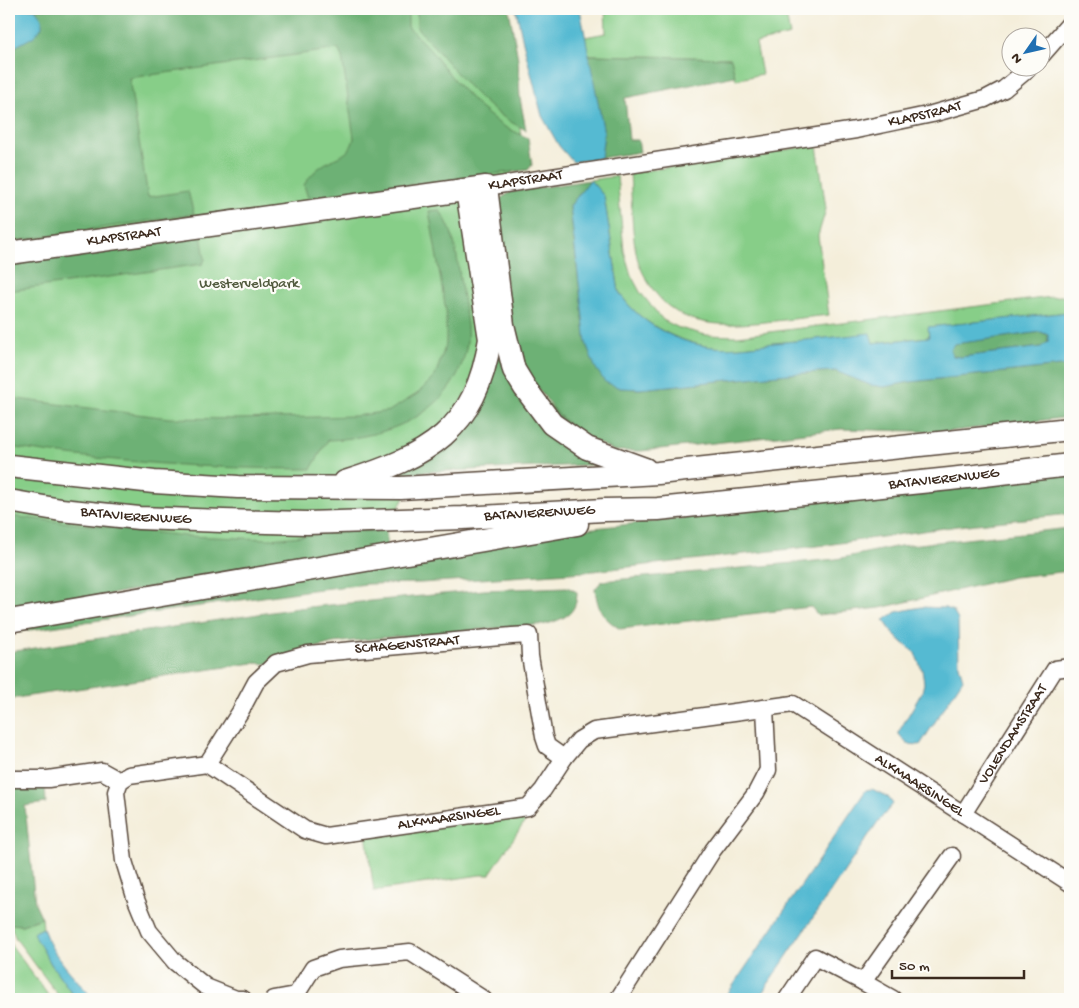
<svg xmlns="http://www.w3.org/2000/svg" width="1079" height="1008" font-family="'Gochi Hand',sans-serif">
<style>
.green{fill:#87ce88;stroke:#617c53}
.forest{fill:#6db174;stroke:#546e49}
.water{fill:#54bad2;stroke:#487278;fill-rule:evenodd}
.lines{fill:none;stroke-linecap:round;stroke-linejoin:round}
.street-casing{stroke:#57473a;stroke-width:19}
.secondary-casing{stroke:#57473a;stroke-width:25}
.street{stroke:#fff;stroke-width:16}
.secondary{stroke:#fff;stroke-width:22}
.labels{text-anchor:middle;dominant-baseline:central;stroke-width:4.5;stroke-linejoin:round;paint-order:stroke}
.street-label{font-size:15px;fill:#3b2a1e;stroke:#fdfcf7}
.park-label{font-size:15px;fill:#525b3e;stroke:#fdfcf7}
</style>
<rect width="100%" height="100%" fill="#fdfcf7"/>
<filter id="ink" filterUnits="userSpaceOnUse"><feTurbulence type="fractalNoise" baseFrequency=".02" numOctaves="2"/><feDisplacementMap in="SourceGraphic" scale="10" xChannelSelector="R" yChannelSelector="G"/><feConvolveMatrix kernelMatrix="1 2 1 2 8 2 1 2 1" color-interpolation-filters="sRGB"/></filter>
<filter id="wash" filterUnits="userSpaceOnUse"><feTurbulence type="fractalNoise" baseFrequency=".0096" numOctaves="4" result="noise"/><feDisplacementMap in="SourceGraphic" scale="20" xChannelSelector="R" yChannelSelector="G"/><feGaussianBlur stdDeviation="1.12" result="paint"/><feColorMatrix in="noise" values="0 0 0 0 0 0 0 0 0 0 0 0 0 0 0 0 0 1.4 0 .05"/><feComposite in="paint" operator="in"/></filter>
<g filter="url(#wash)">
<rect width="100%" height="100%" fill="#f4eeda"/>
<path class="green" d="M9,9H495L527,163L478,196L501,334L373,551L9,596Z
M605,9H785L790,35L756,43L762,74L736,80L730,58L588,55L585,37L606,33Z
M817,145L826,209L818,236L829,315C808,317 787,320 765,322C723,326 682,329 654,291C647,281 640,269 637,257C631,230 632,201 630,173Z
M617,176L624,251L631,275L640,292L663,320L679,328L706,335L737,336L1060,296L1070,297V312L929,327V337L872,343L869,334C838,337 806,340 774,343C751,346 727,350 705,346C672,339 637,321 619,292L604,196L590,180Z
M532,811L489,875H480L374,891L366,834Z
M42,918L43,928L34,933L51,964L76,999H61L16,939L10,924L22,925Z
M9,942L51,999H9Z"/>
<path class="forest" d="M35,9H408V27L431,51L458,85L478,106L501,125L528,138L532,165L528,170L492,174L308,198L304,185C309,177 315,170 323,165C337,155 350,157 354,138L342,57L338,49L129,78L148,197L188,191L194,214L9,242V50L15,48L37,10Z
M417,9H509L518,59L520,98L526,130C478,108 452,64 417,28Z
M588,55L731,58L735,76L625,98L629,140H638L640,152L601,158L604,133Z
M590,180L570,206L586,343L620,388L640,389L788,374L835,371L870,385L884,387L910,382L1070,365V417L945,432L841,429L641,451H614L569,428L516,361L495,202L511,192Z
M439,210C456,231 457,259 461,285C464,307 470,328 466,349C453,414 387,438 328,440L311,469C210,469 109,462 9,447V398L169,418L238,419L356,416L389,411L417,394L435,376L446,344V311L429,211Z
M201,234L205,259L203,264L9,291V262Z
M497,327L504,362L610,464L398,473L458,430Z
M1041,332L1048,335V342L1042,347L961,357L953,356L950,350L953,344Z
M1070,468V514L958,526L826,545L584,572L421,583L367,584L312,590L9,633V626L505,538L693,517Z
M9,516L185,536L270,539L353,531H386L388,548L9,611Z
M1070,528V571L1014,577L880,608L818,615L811,607L620,629C602,617 598,610 595,589L602,581L836,559L900,546Z
M567,587L577,592C577,613 566,618 547,624L380,638L333,643L284,656L269,664L253,663L9,699V652L298,608L484,590Z
M9,786H45L46,803L25,806L35,903L42,918L22,925L10,924L9,912Z"/>
<path class="water" d="M9,9H35L42,18V27L33,37L9,50Z
M516,9H580L604,133L601,158L573,162L559,146L542,116L523,42Z
M590,180L604,196L619,292C637,321 672,340 705,346C727,350 751,346 774,343C806,340 838,337 870,333L873,343L929,337L928,327L1069,312H1070V365L910,382L884,387L870,385L835,371L788,374L640,389L620,388L605,382L595,367L586,343L570,206ZM1041,332L1048,335V342L1041,347L961,357L953,356L950,350L954,344Z
M921,607L946,608L953,611L958,620L959,665L963,679L920,745L907,744L898,733L922,692L924,683L922,670L915,653L894,635L884,620L896,612Z
M872,789L888,797L893,804L877,823L758,999H724L866,790Z
M43,928C52,957 75,976 93,999H76L51,964L33,933Z"/>
</g>
<g filter="url(#ink)">
<g class="lines">
<defs>
<g id="street">
<path d="M1042,55L1070,23"/>
<path id="s1" d="M486,187L856,130L932,114L985,99L1004,89L1029,68"/>
<path id="s2" d="M207,764L240,712L256,682L276,663L308,654L512,636L529,635L530,656L544,737L547,746L564,758"/>
<path d="M9,779H48L102,771L120,781"/>
<path id="s3" d="M963,814L1055,669L1070,667"/>
<path d="M863,982L893,999"/>
<path id="s4" d="M243,999H236L206,987L175,962L149,931L135,897L124,861L116,792L120,781L129,775L207,764L305,830L326,836L528,807L543,790L564,758L579,740L594,731L793,704L1070,883"/>
<path d="M274,999L296,995L313,968L339,959L410,952L483,999"/>
<path d="M618,999L713,850L756,793L768,770L765,708"/>
<path d="M787,999L815,957L863,982L952,856"/>
</g>
<g id="secondary">
<path id="s5" d="M9,253L486,187L503,325L514,370L525,388L552,424L587,448L645,469"/>
<path d="M9,466L154,482L238,487L401,488L658,473L1070,429"/>
<path d="M345,482C428,456 476,431 490,339L467,190"/>
<path id="s6" d="M9,501L61,510L139,518L223,521L307,523L463,518L604,510L658,509L950,479L1070,465"/>
<path d="M9,621L577,524"/>
</g>
</defs>
<use href="#street" class="street-casing"/>
<use href="#secondary" class="secondary-casing"/>
<use href="#street" class="street"/>
<use href="#secondary" class="secondary"/>
</g>
</g>
<g class="labels">
<g class="street-label">
<text stroke="none"><textPath href="#s1" startOffset="445">KLAPSTRAAT</textPath></text>
<text stroke="none"><textPath href="#s1" startOffset="40">KLAPSTRAAT</textPath></text>
<text stroke="none"><textPath href="#s5" startOffset="116">KLAPSTRAAT</textPath></text>
<text stroke="none"><textPath href="#s6" startOffset="938">BATAVIERENWEG</textPath></text>
<text stroke="none"><textPath href="#s6" startOffset="532">BATAVIERENWEG</textPath></text>
<text stroke="none"><textPath href="#s6" startOffset="128">BATAVIERENWEG</textPath></text>
<text stroke="none"><textPath href="#s2" startOffset="256">SCHAGENSTRAAT</textPath></text>
<text stroke="none"><textPath href="#s3" startOffset="94">VOLENDAMSTRAAT</textPath></text>
<text stroke="none"><textPath href="#s4" startOffset="1162">ALKMAARSINGEL</textPath></text>
<text stroke="none"><textPath href="#s4" startOffset="629">ALKMAARSINGEL</textPath></text>
</g>
<g class="park-label">
<text x="249" y="284">Westerveldpark</text>
</g>
</g>
<rect width="1079" height="1008" fill="none" stroke="#fdfcf7" stroke-width="30"/>
<g transform="translate(1026 52) rotate(236)"><circle r="24" fill="#fdfcf7" stroke="#afa8a0"/>
<path d="M0-4L9 19L0 12L-9 19Z" fill="#1f6fb2"/>
<text y="-8" font-size="14" font-weight="bold" text-anchor="middle" fill="#3b2a1e">N</text>
</g>
<path d="M892 970v8h132v-8" fill="none" stroke="#3b2a1e" stroke-width="2.5"/>
<text x="899" y="970" font-size="15" fill="#3b2a1e" stroke="#fdfcf7" stroke-width="4" paint-order="stroke">50 m</text>
</svg>
